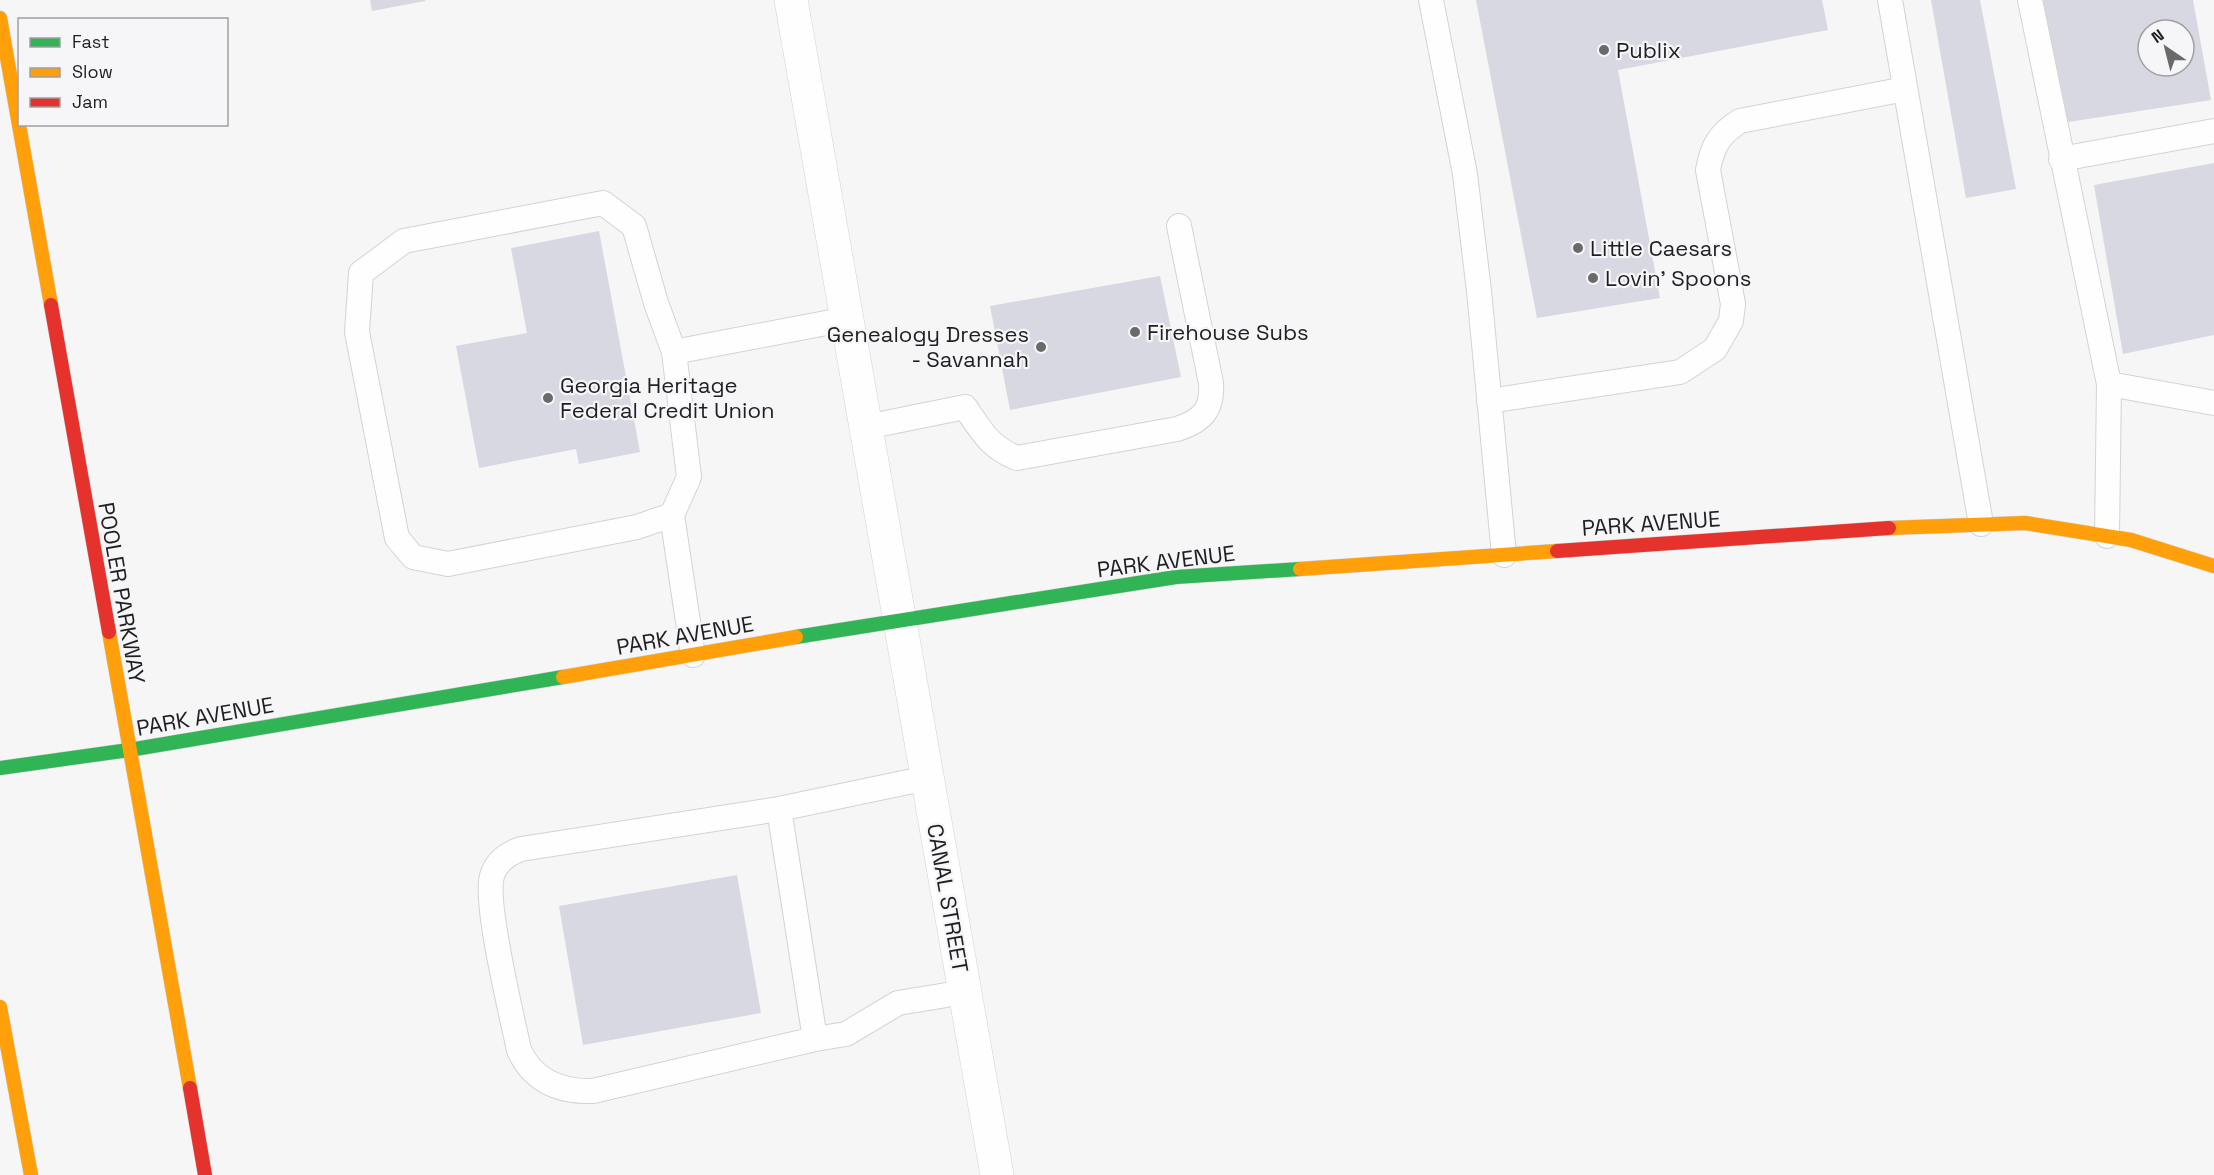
<svg xmlns="http://www.w3.org/2000/svg" width="2214" height="1175" font-family="'Space Grotesk',sans-serif">
<style>
.building{fill:#d7d8e1;fill-rule:evenodd}
.lines{fill:none;stroke-linecap:round;stroke-linejoin:round}
.lane-casing{stroke:#d3d3d4;stroke-width:26}
.street-casing{stroke:#d3d3d4;stroke-width:34}
.fast-casing{stroke:#d3d3d4;stroke-width:15}
.slow-casing{stroke:#d3d3d4;stroke-width:15}
.jam-casing{stroke:#d3d3d4;stroke-width:15}
.lane{stroke:#fefefe;stroke-width:24}
.street{stroke:#fefefe;stroke-width:33}
.fast{stroke:#30b455;stroke-width:14}
.slow{stroke:#ff9f0a;stroke-width:14}
.jam{stroke:#e5322d;stroke-width:14}
.poi-dot{fill:#6a6a6b;stroke:#f6f5f8;stroke-width:2}
.labels{text-anchor:middle;dominant-baseline:central;stroke-width:4.5;stroke-linejoin:round;paint-order:stroke}
.poi-label{font-size:22px;fill:#1f1e20;stroke:#f6f5f8;text-anchor:start}
.street-label{font-size:22px;fill:#1f1e20;stroke:#f6f5f8}
</style>
<rect width="100%" height="100%" fill="#f6f6f7"/>
<path class="building" d="M370,0H425V1L372,11Z
M1476,0H1822L1828,30L1618,70L1660,298L1537,318Z
M1931,0H1980L2016,189L1966,198Z
M2043,0H2193L2211,100L2068,122ZM2148,30H2184V66H2148Z
M2214,163V335L2123,354L2094,185Z
M599,231L640,452L579,464L576,449L479,468L456,346L527,333L511,248Z
M1160,276L1181,377L1010,410L990,306Z
M737,875L761,1013L583,1045L559,906Z"/>
<g class="lines">
<defs>
<path id="lane" d="M1431,0L1465,174L1479,291L1504,555
M1890,0L1981,524
M2030,0L2109,384L2107,536
M2061,159L2214,131
M674,352L689,477L672,515L637,527L448,564L413,557L397,538L357,332L361,273L404,241L603,203L634,226L656,303L674,352L847,319
M2109,384L2214,403
M1489,401L1680,372L1715,349L1731,321L1733,304L1708,170C1712,147 1719,134 1740,121L1905,89
M866,427L965,407C981,430 989,447 1017,458L1177,429C1202,421 1213,410 1211,383L1179,226
M672,515L693,655
M927,778L779,809L815,1039L846,1034L898,1003L965,992
M779,809L521,849C507,854 496,862 492,876C484,903 512,1016 519,1050C533,1081 560,1092 593,1091L815,1039"/>
<path id="street" d="M791,0L997,1175"/>
<path id="fast" d="M796,637L1176,577L1300,569
M0,768L129,750L563,677"/>
<path id="slow" d="M0,18L51,305
M1889,528L2025,523L2131,540L2214,566
M1300,569L1557,551
M109,632L190,1088
M563,677L796,637
M0,1007L31,1175"/>
<path id="jam" d="M51,305L109,632
M1557,551L1889,528
M190,1088L205,1175"/>
</defs>
<use href="#lane" class="lane-casing"/>
<use href="#street" class="street-casing"/>
<use href="#fast" class="fast-casing"/>
<use href="#slow" class="slow-casing"/>
<use href="#jam" class="jam-casing"/>
<use href="#lane" class="lane"/>
<use href="#street" class="street"/>
<use href="#fast" class="fast"/>
<use href="#slow" class="slow"/>
<use href="#jam" class="jam"/>
</g>
<g class="poi-dot">
<circle cx="1604" cy="50" r="6"/>
<circle cx="1578" cy="248" r="6"/>
<circle cx="1593" cy="278" r="6"/>
<circle cx="1135" cy="332" r="6"/>
<circle cx="1041" cy="347" r="6"/>
<circle cx="548" cy="398" r="6"/>
</g>
<g class="labels">
<g class="poi-label">
<text x="1616" y="50">Publix</text>
<text x="1590" y="248">Little Caesars</text>
<text x="1605" y="278">Lovin' Spoons</text>
<text x="1147" y="332">Firehouse Subs</text>
<text x="1029" y="334" text-anchor="end">Genealogy Dresses<tspan x="1029" dy="25">- Savannah</tspan></text>
<text x="560" y="385">Georgia Heritage<tspan x="560" dy="25">Federal Credit Union</tspan></text>
</g>
<g class="street-label">
<text transform="translate(1651 523) rotate(-4)">PARK AVENUE</text>
<text transform="translate(1166 561) rotate(-7)">PARK AVENUE</text>
<text transform="translate(122 593) rotate(80)">POOLER PARKWAY</text>
<text transform="translate(685 635) rotate(-10)">PARK AVENUE</text>
<text transform="translate(205 716) rotate(-10)">PARK AVENUE</text>
<text transform="translate(948 898) rotate(80)">CANAL STREET</text>
</g>
</g>
<rect x="18" y="18" width="210" height="108" fill="#f6f5f8" stroke="#a09fa2" stroke-width="1.5"/>
<rect x="30" y="38" width="30" height="9" fill="#30b455" stroke="#a09fa2" stroke-width="1.5"/>
<text x="72" y="48" font-size="18" fill="#1f1e20">Fast</text>
<rect x="30" y="68" width="30" height="9" fill="#ff9f0a" stroke="#a09fa2" stroke-width="1.5"/>
<text x="72" y="78" font-size="18" fill="#1f1e20">Slow</text>
<rect x="30" y="98" width="30" height="9" fill="#e5322d" stroke="#a09fa2" stroke-width="1.5"/>
<text x="72" y="108" font-size="18" fill="#1f1e20">Jam</text>
<g transform="translate(2166 48) rotate(325)"><circle r="28" fill="#f6f5f8" stroke="#a09fa2" stroke-width="1.5"/>
<path d="M0-4.5L10 22L0 15L-10 22Z" fill="#6a6a6b"/>
<text y="-9" font-size="16" font-weight="bold" text-anchor="middle" fill="#1f1e20">N</text>
</g>
</svg>
